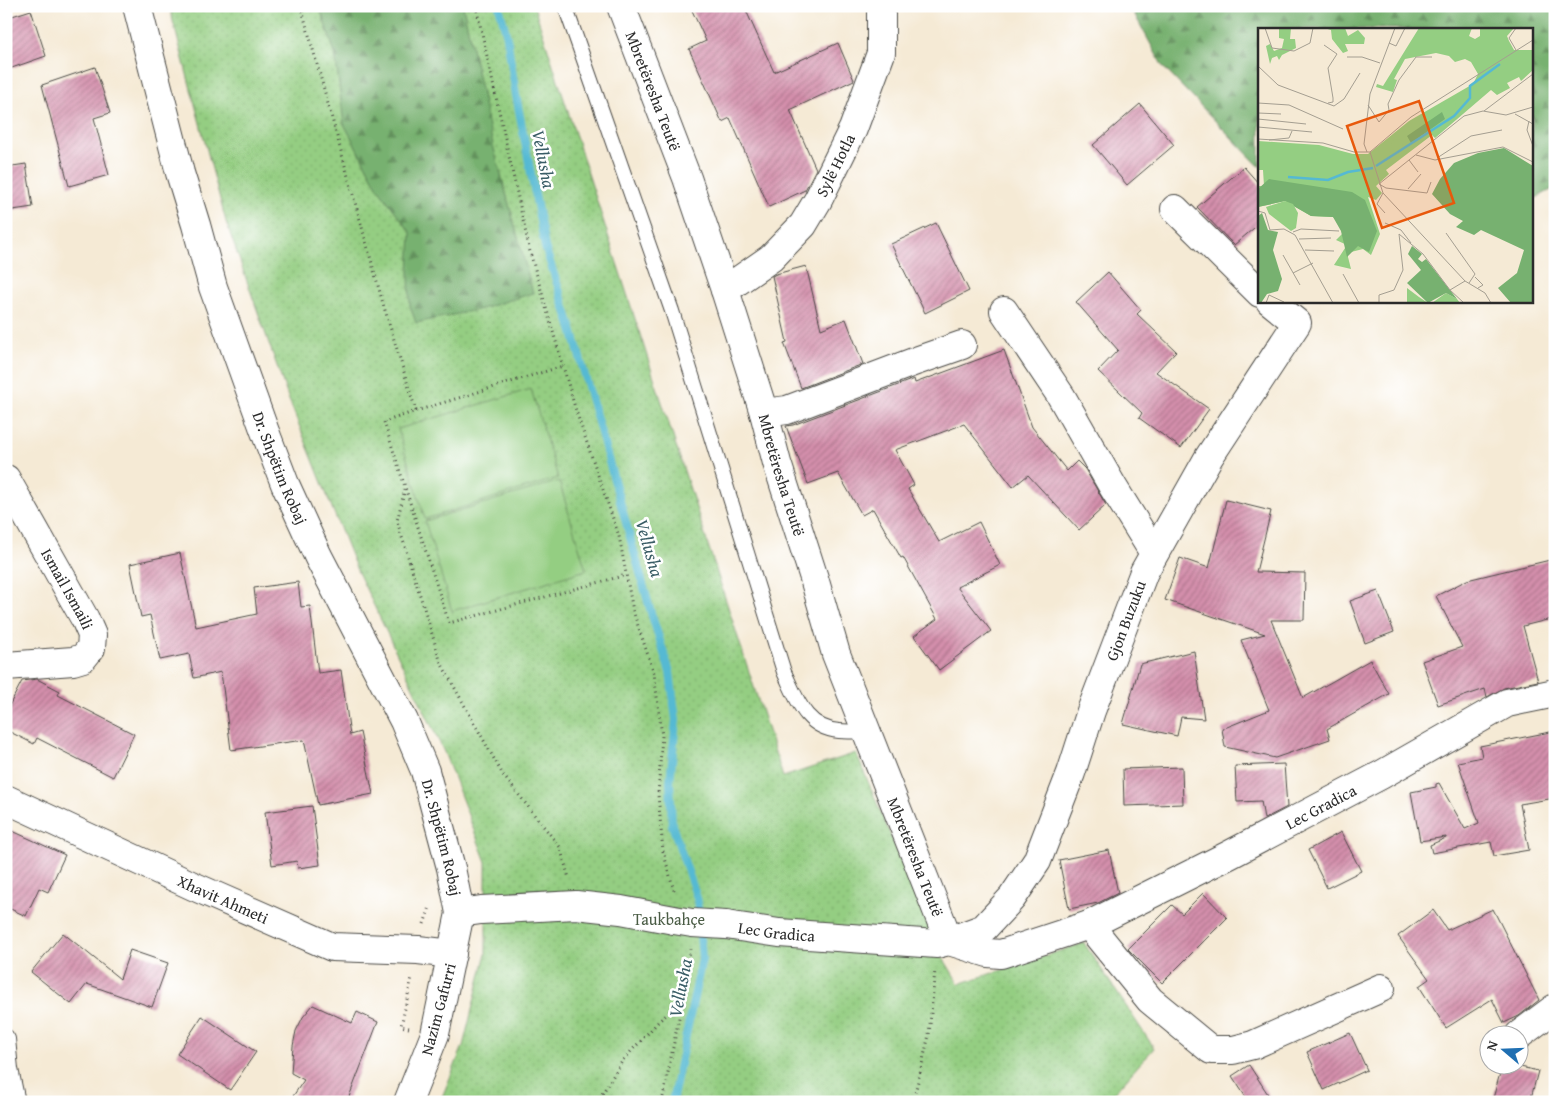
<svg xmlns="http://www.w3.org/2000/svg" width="1561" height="1108" font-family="'Gentium Book Plus',serif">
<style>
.grass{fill:url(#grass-dots);stroke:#607c56}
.forest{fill:url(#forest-firs);stroke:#516e4e}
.pitch{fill:#94ce82;stroke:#607c56}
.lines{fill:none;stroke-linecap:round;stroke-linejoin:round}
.stream{stroke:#55b9d3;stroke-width:8}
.building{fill:url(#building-hatch)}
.lane-casing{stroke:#494844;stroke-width:16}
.street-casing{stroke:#494844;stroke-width:30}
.secondary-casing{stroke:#494844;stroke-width:30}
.path{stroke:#494844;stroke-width:3;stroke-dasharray:1 4;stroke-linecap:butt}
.lane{stroke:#fff;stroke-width:14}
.street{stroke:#fff;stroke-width:28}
.secondary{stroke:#fff;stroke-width:28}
.street-bridge-casing{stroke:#494844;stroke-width:30;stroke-linecap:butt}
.street-bridge{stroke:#fff;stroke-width:28}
.labels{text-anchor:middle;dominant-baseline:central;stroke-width:5;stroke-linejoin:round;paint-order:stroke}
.street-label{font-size:16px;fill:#2b2b2b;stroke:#fff}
.park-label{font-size:16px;fill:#4a5c45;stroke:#fff}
.water-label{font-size:18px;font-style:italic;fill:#3a5d66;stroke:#fff}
.inset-river{fill:none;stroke:#55b9d3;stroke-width:2.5}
.inset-road{fill:none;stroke:#a49e91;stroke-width:1}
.view{fill:#e8590c;fill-opacity:0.15;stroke:#e8590c;stroke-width:2.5}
.inset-edge{fill:none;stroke:#2b2b2b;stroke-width:2.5}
</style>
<defs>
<pattern id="grass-dots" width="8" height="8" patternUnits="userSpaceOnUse" patternTransform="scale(1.25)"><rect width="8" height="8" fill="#94ce82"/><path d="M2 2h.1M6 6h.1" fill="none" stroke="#80b170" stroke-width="1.8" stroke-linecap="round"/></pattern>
<pattern id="forest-firs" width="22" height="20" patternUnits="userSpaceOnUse" patternTransform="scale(1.25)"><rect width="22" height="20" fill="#77b170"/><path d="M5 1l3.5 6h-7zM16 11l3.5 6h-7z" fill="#62905c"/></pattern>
<pattern id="building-hatch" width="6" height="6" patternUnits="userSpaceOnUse" patternTransform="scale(1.25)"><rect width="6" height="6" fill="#d48fac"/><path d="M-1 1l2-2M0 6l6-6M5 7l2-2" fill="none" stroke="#ac758c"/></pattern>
</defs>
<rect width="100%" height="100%" fill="#fff"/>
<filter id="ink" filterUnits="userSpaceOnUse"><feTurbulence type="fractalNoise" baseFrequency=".02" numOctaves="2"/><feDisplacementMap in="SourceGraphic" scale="10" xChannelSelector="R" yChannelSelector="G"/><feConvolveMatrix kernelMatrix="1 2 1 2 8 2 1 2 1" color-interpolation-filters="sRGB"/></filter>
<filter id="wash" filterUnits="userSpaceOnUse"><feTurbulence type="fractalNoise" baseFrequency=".0096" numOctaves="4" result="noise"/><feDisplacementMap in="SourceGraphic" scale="20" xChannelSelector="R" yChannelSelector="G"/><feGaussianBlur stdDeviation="1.12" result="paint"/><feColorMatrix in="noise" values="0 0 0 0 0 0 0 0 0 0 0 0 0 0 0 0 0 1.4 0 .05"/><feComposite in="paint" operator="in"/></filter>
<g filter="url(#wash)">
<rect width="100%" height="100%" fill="#f5ead5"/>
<path class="grass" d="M169,6H534L783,777L856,753L939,951L959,984L1084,943L1154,1048L1106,1102H440L463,1046L486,953V862L444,752L356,568L289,400L226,222Z"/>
<path class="forest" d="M319,6H463L493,145L533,293L481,309L416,323L410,306L409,274L411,233L378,188L344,124L335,53Z
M1130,6H1555V188L1532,200V29H1260V167L1163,67Z"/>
<path class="pitch" d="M531,389L558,478L425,519L398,429Z
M559,481L586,570L452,611L425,521Z"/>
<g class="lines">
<path class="stream" d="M499,6L507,37L516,95L545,247L572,329L652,616L670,672L676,720L670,782L672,825L697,898L702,959L672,1102"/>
</g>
<g id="blocks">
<path class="building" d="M690,6H744L774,72L838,43L854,80L790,110L816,169L805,190L769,207L730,118L722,122L689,49L706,41Z
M31,10L46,56L6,70V18Z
M95,67L110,113L94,118L109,175L69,186L42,85Z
M1140,104L1174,145L1127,185L1093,145Z
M26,164L33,207L6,211V167Z
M1244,167L1260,185V223L1234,245L1197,207Z
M936,223L969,291L925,313L891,244Z
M806,266L821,329L846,319L863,364L801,388L784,343L787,342L772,276L776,274Z
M1108,272L1141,310L1137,314L1176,351L1156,372L1209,409L1181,448L1139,418L1142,413L1098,371L1118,350L1076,302Z
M1004,350L1032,427L1067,471L1077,461L1085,469L1106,505L1079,530L1028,475L1013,487L964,424L895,450L914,485L908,489L939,542L979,522L1000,565L957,587L991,631L939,670L914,636L937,619L903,557L901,558L873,509L862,515L838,473L808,484L786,426L793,425L914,379L915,383Z
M1226,500L1271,511L1256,572L1305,573L1304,620H1271L1303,698L1370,660L1389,694L1327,729L1330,739L1275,758L1225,747L1222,729L1269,710L1241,640L1265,634L1165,600L1180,558L1209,568Z
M180,553L196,627L257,614L254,588L298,582L301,607L310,606L318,673L341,670L350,735L360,732L373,794L318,805L304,740L231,750L221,672L194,678L189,654L160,660L150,615L141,617L130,564Z
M1550,560L1555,579V618L1523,626L1538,681L1504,688L1487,697L1485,689L1438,705L1422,661L1462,647L1436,596L1467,580Z
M1378,591L1394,632L1365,643L1350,601Z
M1194,651L1204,719L1181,717L1177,736L1123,724L1140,664Z
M37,679L60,691L58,695L134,734L113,777L37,738L34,744L6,730V712L22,681Z
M1555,731V798L1520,804L1529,850L1494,856L1491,842L1432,853L1430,845L1446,838V837L1420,841L1411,792L1436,787V784L1439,783L1465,829L1479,823L1458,762L1482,757L1480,746Z
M1284,764L1287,807L1264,819L1261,801L1237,802L1235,766Z
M1182,767L1183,804L1124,806L1123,769Z
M312,806L320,865L298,868L297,861L272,865L265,812Z
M6,828L65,855L48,892L39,888L26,916L6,907Z
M1341,832L1361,871L1327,888L1308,850Z
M1109,850L1118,893L1098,903L1069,909L1059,860Z
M1203,893L1227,918L1162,983L1128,949L1172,905L1182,914Z
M1493,909L1539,1000L1519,1016L1504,1023L1492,999L1446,1028L1419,986L1429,979L1398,936L1433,910L1447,930Z
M63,933L120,979L130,950L168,963L152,1007L87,984L71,1004L31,972Z
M313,1005L352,1023L357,1012L378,1022L347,1102H289L304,1080L291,1073L293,1046L296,1031L303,1017Z
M202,1016L256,1052L230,1090L177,1054Z
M1350,1033L1367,1070L1324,1090L1307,1052Z
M1249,1065L1273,1102H1249L1232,1076Z
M1502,1066H1516L1538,1071L1530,1102H1492Z"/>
</g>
</g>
<g filter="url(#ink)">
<use href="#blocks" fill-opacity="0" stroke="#494844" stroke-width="1"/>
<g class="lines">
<defs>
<path id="lane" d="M565,6L672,311L784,672C797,699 805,728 839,731C848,732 858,731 867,731
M6,1036L8,1039L11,1069L18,1102"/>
<g id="street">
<path id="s1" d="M621,6L687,178L725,290L764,413L777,463L814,578L836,654L949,941L984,928L1012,898L1037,861L1071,773L1091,711L1144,572L1209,457L1297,323L1270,301"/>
<path d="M1175,209L1260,293"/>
<path id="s2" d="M725,290L771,258L803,225L818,200L853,129L881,53V6"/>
<path d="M1004,311L1061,396L1113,487L1154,553"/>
<path d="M764,413L787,410L916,361L962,345"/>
<path id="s3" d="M6,479L85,619L92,635L91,648L83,658L73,661L6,666"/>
<path d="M460,913L481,910L576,905L621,910L674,920"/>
<path id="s4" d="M726,925L779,933L937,944L949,941L988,953L1001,954L1089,925L1229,855L1381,775L1507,703L1555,693"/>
<path d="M1089,925L1150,1000L1211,1050H1233L1253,1045L1381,988"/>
<path d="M1519,1035L1555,1008"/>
</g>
<g id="secondary">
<path id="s5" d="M137,6L180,173L196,225L213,287L264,429L285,484L318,556L404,721L425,771L451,868L460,913L435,1034L408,1102"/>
<path id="s6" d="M6,799L193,886L332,947L418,950L452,954"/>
</g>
</defs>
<use href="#lane" class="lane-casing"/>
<use href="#street" class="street-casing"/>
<use href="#secondary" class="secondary-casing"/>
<path class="path" d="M301,6L384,307L416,411L384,422L449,623L626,575
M476,6L530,252L576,411L619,536L633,611L654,673L662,736L658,795L663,851L675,894
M416,411L563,366
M405,489L397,521L441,663L503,775L560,847L569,878
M424,924L430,907
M409,1028L401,1026L412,977
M597,1102L623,1060L660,1020L680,1004
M662,1102L687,978L690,949
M913,1102L929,1035L935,970"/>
<use href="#lane" class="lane"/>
<use href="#street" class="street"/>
<use href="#secondary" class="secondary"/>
<defs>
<path id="street-bridge" d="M674,920L692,923L726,925"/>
</defs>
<use href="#street-bridge" class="street-bridge-casing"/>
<use href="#street-bridge" class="street-bridge"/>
</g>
</g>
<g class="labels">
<g class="street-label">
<text stroke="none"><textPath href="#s1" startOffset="91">Mbretëresha Teutë</textPath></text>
<text stroke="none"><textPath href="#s2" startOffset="170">Sylë Hotla</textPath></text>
<text stroke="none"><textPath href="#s5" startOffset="484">Dr. Shpëtim Robaj</textPath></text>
<text stroke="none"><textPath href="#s1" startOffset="496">Mbretëresha Teutë</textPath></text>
<text stroke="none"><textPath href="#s3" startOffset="126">Ismail Ismaili</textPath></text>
<text stroke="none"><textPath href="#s1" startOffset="1371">Gjon Buzuku</textPath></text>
<text stroke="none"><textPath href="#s4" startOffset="631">Lec Gradica</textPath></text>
<text stroke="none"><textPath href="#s5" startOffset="889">Dr. Shpëtim Robaj</textPath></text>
<text stroke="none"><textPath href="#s1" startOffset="901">Mbretëresha Teutë</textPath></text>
<text stroke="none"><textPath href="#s6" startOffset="239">Xhavit Ahmeti</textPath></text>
<text stroke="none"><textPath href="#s4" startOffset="51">Lec Gradica</textPath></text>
<text transform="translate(438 1009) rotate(-75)">Nazim Gafurri</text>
</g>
<g class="park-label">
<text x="669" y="919">Taukbahçe</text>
</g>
<g class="water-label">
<text transform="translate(544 159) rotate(79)">Vellusha</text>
<text transform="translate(650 548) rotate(74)">Vellusha</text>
<text transform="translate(680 988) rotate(-79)">Vellusha</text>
</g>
</g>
<g transform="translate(1258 28)">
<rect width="275" height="275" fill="#f5ead5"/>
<path d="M21,0H33L32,11H37L38,20L24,27L21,32L19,28L14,30L12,36L8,18L12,16L16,23L24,20L26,11L21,10ZM66,0H87L90,8L100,2L107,10L106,16H87L90,23L85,25L74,11L73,2ZM161,0H214L211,8L217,11L222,8V0H256L249,8L251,13L256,22H275V42L263,53L261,49L249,55L252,60L239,67L233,62L177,110L174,107L128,142L131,146L118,158L124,165L118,172L110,169L122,206L113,227L105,221L89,225L93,241L76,237L89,217L78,212L84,206L83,197L75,189L53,188L27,173L0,179V158H6L5,142H0V113L61,117L95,126H110L151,93L215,56L220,46L213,34L207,31L197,34L191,28L178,25L147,31L136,51L139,52L135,64L118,59L119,56L125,58ZM149,260L161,269L170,275H149ZM188,265L199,271L202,275H174Z" fill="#94ce82"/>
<path d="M184,84L187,91L153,115L149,108ZM246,120L275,138V275H253L240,260L259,245L266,222L223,202L216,207L198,199L205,193L192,186L174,166L182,151L196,135L220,125ZM11,151L94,164L107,172L119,203L111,224L100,218L89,229L83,203L75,189L53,188L27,173L0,179V161ZM4,185L10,202L20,204L15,222L24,251L20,263L9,266L3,275L0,273V188ZM154,218L164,226L160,231L164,234L168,231L199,271L188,265L170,275L149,255L163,242L150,226Z" fill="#77b170"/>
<path d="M27,173L35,176L40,185L38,200L33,203L11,186L8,179Z" fill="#94ce82"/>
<path d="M186 77a6 6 0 1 1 12 0a6 6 0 1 1-12 0ZM133 117a6 6 0 1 1 12 0a6 6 0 1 1-12 0Z" fill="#94ce82"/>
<path class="inset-river" d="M118,138L196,88L212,70V58L242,36M30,149L70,152L90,144L115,140"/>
<path class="inset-road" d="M7,0L14,20L36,23L52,15L55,0M131,15L138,18L147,0M66,17L79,26L70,40L75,70V74L70,75M258,22L251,10L258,0M89,29H104L122,35M0,38L20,57L76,78L86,71L102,45M0,75L31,77L85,101M110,77L121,94L131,82L130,76L141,52L158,29H174M226,83L275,46M0,85L23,86M257,86L275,96M0,91L48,96M271,93L269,102L275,118M0,99L54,104M0,111L65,115L96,124H112L153,89L275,12M11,112L31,110L34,103M109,124L106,116L112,66L137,0M112,124L125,165L207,253L227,265L233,275M158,127L177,132L245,119L275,134M179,130L213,108L244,102M151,132L160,144M173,154L169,165L128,160L121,156L206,88L225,83L248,87L275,79M150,161L163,146M125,165L119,176L127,185M0,183L7,185L12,202L26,201L37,207L75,275M127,195L143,202L153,215M35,204L43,201L81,203M188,205L217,246L211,255M41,211L73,210M47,222L76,223M25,227L42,257M35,245L55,235M85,246L101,275M217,249L225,257L220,260M192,262L207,253M8,275L11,267L26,274M121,275V267L136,262L145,242L141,206L165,226L192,262L206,275"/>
<path class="view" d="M161,73L196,175L124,200L89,98Z"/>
<rect width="275" height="275" class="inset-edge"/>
</g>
<rect width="1561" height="1108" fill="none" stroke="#fff" stroke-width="25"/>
<g transform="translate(1504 1050) rotate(289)"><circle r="24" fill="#ffffff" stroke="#aaaaaa"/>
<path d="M0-4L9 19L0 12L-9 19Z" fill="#1f6fb2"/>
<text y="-8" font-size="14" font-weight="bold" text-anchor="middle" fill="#2b2b2b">N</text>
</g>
</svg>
